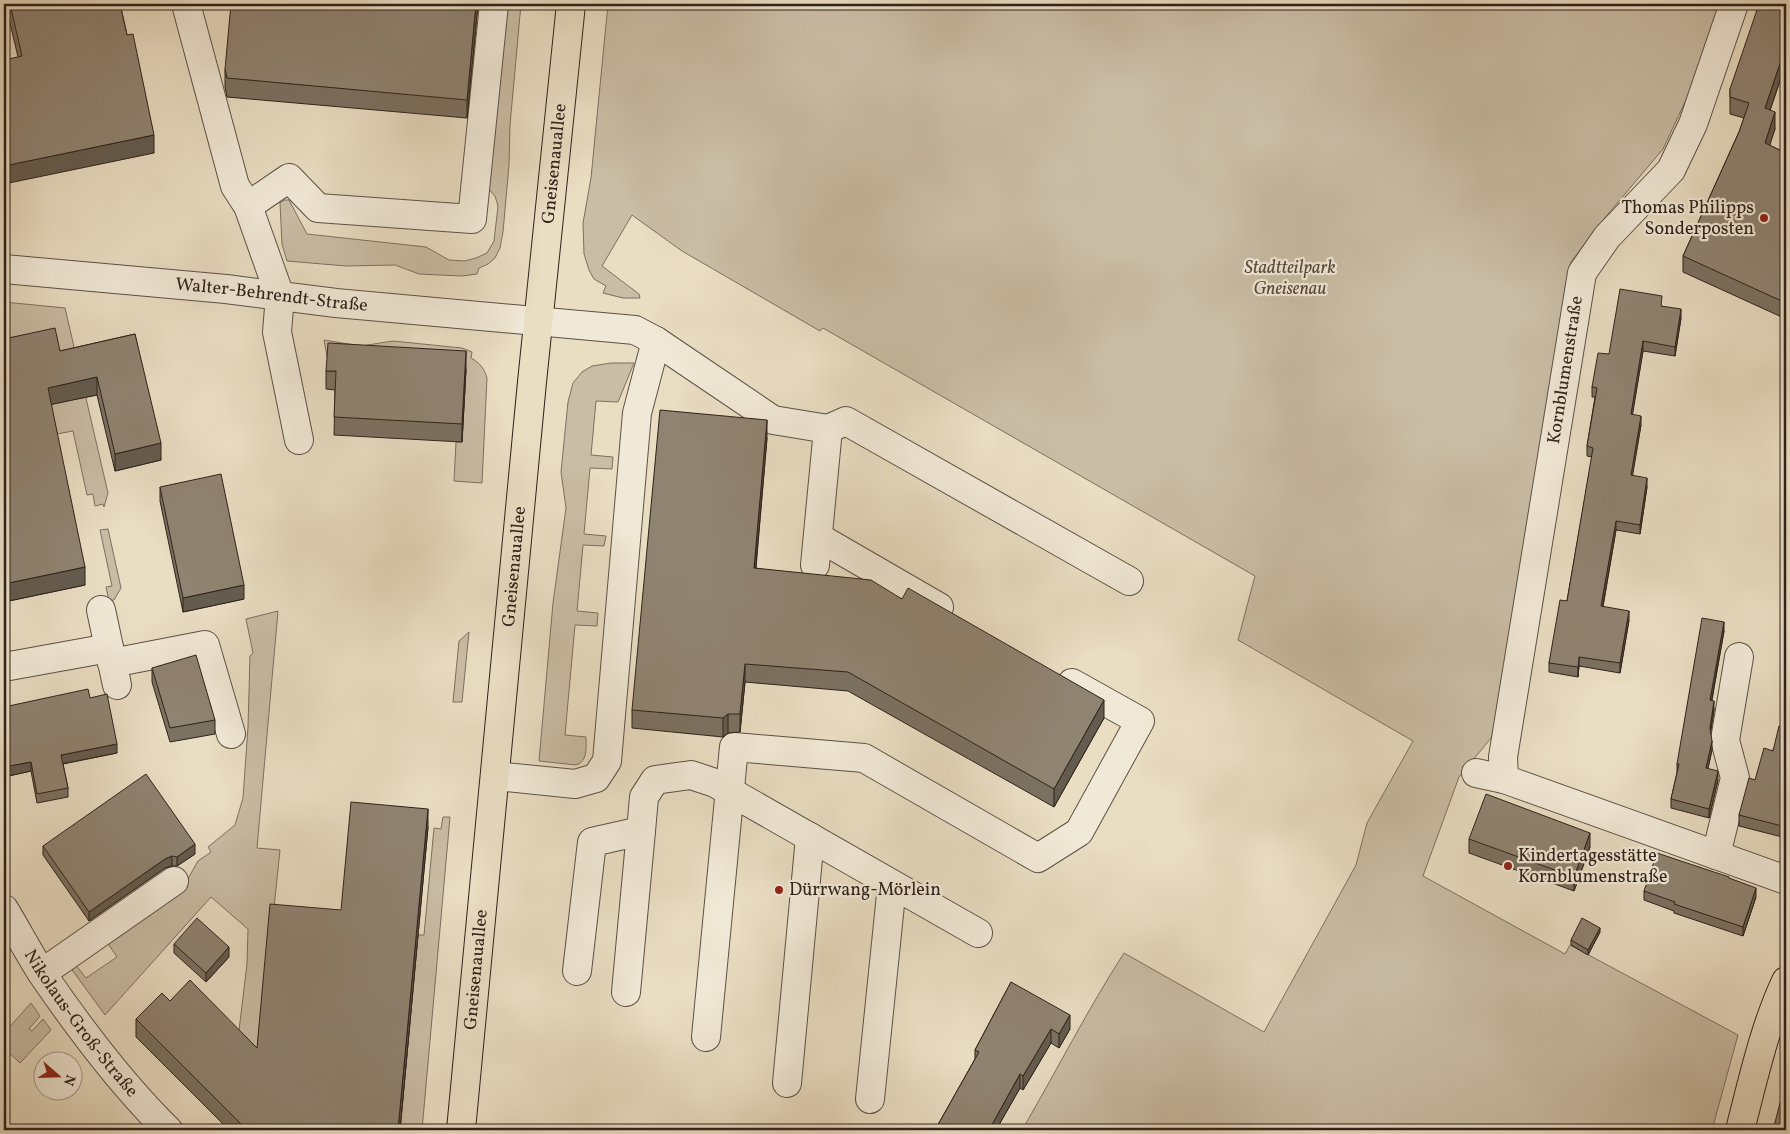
<svg xmlns="http://www.w3.org/2000/svg" width="1790" height="1134" font-family="Vollkorn,serif">
<style>
.green{fill:#c9bda5;stroke:#7c7060}
.lines{fill:none;stroke-linecap:round;stroke-linejoin:round}
.minor-casing{stroke:#5d5144;stroke-width:30}
.major-casing{stroke:#2e221a;stroke-width:30}
.minor{stroke:#f1e9d7;stroke-width:28}
.major{stroke:#e9ddc2;stroke-width:28}
.wall{fill:#7b7161;stroke:#2e221a}
.shaded-wall{fill:#645c4f;stroke:#2e221a}
.building{fill:#8f8371;stroke:#2e221a}
.poi-dot{fill:#8f2418;stroke:#f1e9d7;stroke-width:2}
.labels{text-anchor:middle;dominant-baseline:central;stroke-width:4.5;stroke-linejoin:round;paint-order:stroke}
.street-label{font-size:18px;fill:#2e221a;stroke:#f1e9d7}
.poi-label{font-size:18px;fill:#2e221a;stroke:#f1e9d7;text-anchor:start}
.park-label{font-size:18px;font-style:italic;fill:#55493d;stroke:#f1e9d7}
</style>
<rect width="100%" height="100%" fill="#e9ddc2"/>
<filter id="stains"><feTurbulence type="fractalNoise" baseFrequency=".004" numOctaves="4"/><feColorMatrix values="0 0 0 0 .2 0 0 0 0 .09 0 0 0 0 .02 0 0 0 .5 -.17"/></filter>
<radialGradient id="worn" r=".72"><stop offset=".6" stop-color="#630" stop-opacity="0"/><stop offset="1" stop-color="#630" stop-opacity=".3"/></radialGradient>
<path class="green" d="M499,4H521L510,125L509,165L503,232L500,248L495,258L488,264L479,268L477,274L462,276L419,274L395,265L346,266L287,261L282,244L280,203L284,200H289L307,234L426,247L449,260L465,261L476,258L487,253L494,241L498,206L495,196L486,186Z
M608,4H1731L1663,149L1598,226L1571,262L1496,732L1459,777L1423,876L1565,954L1570,945L1738,1035L1712,1130H1034L1025,1125C1058,1068 1088,1009 1124,953L1264,1032L1356,865L1367,823L1413,741L1238,640L1255,576L823,328L820,331L682,251L632,215L602,266L639,294L640,298H623L603,293L606,286L594,279L589,270L584,254L583,223L591,178Z
M4,302L65,308L108,493L104,507L103,504L95,506L93,494L87,495L73,431L51,435L4,415L68,401L56,344L29,334L4,339Z
M324,340L361,346L393,341L462,348L472,352L471,358C480,363 484,368 487,378L482,483L454,481L456,442H462L466,369L328,362Z
M611,363H634L618,402L596,401L591,455L613,457L612,469L590,468L584,534L606,536L604,546L583,545L577,611L598,613L597,626L575,625L565,735L586,737C586,748 588,761 576,765L539,761L553,603L566,508L561,472L568,402L573,383L582,372L592,366Z
M108,529L121,588L114,600L109,601L106,587L112,586L100,530Z
M278,611L257,848L280,850L251,1130H227L247,964L248,929L211,897L105,1015L70,967L75,964L86,978L117,957L107,942L181,891L198,861L211,852L208,847L235,825L243,798L248,727L250,656L253,653L246,619Z
M469,632L462,702H453L459,641Z
M443,817H450L422,1130H400L418,935H424L434,828L441,829Z
M31,1003L40,1016L29,1029L32,1031L43,1019L51,1030L20,1063L4,1048V1033Z"/>
<g class="lines">
<defs>
<g id="minor">
<path d="M186,4L235,186L248,206L280,296L277,332L299,440"/>
<path d="M1734,4L1693,124L1671,170L1607,237L1582,273L1503,757L1504,779L1786,880"/>
<path d="M248,206L289,178L318,208L472,219L494,4"/>
<path id="s1" d="M4,269L226,289L336,303L635,330L656,341L773,420L828,429L815,565"/>
<path d="M828,429L846,421L1129,581"/>
<path d="M818,537L939,607"/>
<path d="M101,610L117,685"/>
<path d="M112,663L205,645L231,734"/>
<path d="M4,667L109,648"/>
<path d="M1476,773L1504,779"/>
<path d="M495,776L575,784L596,778L607,761L637,413L656,341"/>
<path d="M1716,855L1735,778L1725,740L1739,657"/>
<path id="s2" d="M4,909C17,930 29,954 43,975C80,1029 121,1084 168,1130"/>
<path d="M577,971L592,842L641,831L644,797L655,780L691,775L715,783L978,933"/>
<path d="M42,973L174,881"/>
<path d="M626,992L641,831"/>
<path d="M706,1037L734,747L864,758L1038,858L1079,832L1140,721L1072,683"/>
<path d="M787,1083L810,837"/>
<path d="M870,1099L892,885"/>
</g>
<g id="major">
<path id="s3" d="M461,1130L532,382L571,4"/>
<path d="M1740,1130C1753,1080 1764,1028 1786,981"/>
</g>
</defs>
<use href="#minor" class="minor-casing"/>
<use href="#major" class="major-casing"/>
<use href="#minor" class="minor"/>
<use href="#major" class="major"/>
</g>
<path class="wall" d="M4,4H120L154,153L18,57L9,19L4,20Z
M478,4L467,118L227,97L225,87V69Z
M1662,4H1670L1669,7Z
M1786,4V63L1770,110L1775,129L1769,145L1786,153V319L1683,272V256L1739,132L1744,118L1730,114V89Z
M1662,306L1681,318L1675,356L1643,351L1632,415L1641,425L1632,476L1647,487L1640,534L1616,530L1603,607L1629,620L1620,673L1579,666L1578,677L1549,672V663L1567,601L1592,457L1587,456V446L1595,397H1592V387L1609,354Z
M135,334L161,460L115,471L97,395L51,404L85,585L4,602V339L60,351Z
M466,369L462,442L334,435L335,390L326,389V371Z
M767,438L756,568L902,599L1104,718L1054,807L848,691L745,682L740,732L728,733L723,737L632,728V710Z
M160,487L244,599L183,612L160,501Z
M1724,631L1712,700L1714,710L1710,733L1712,750L1708,768L1718,780L1709,818L1671,808V799L1677,773V764Z
M152,668L215,720V734L170,742L152,682Z
M90,698L117,753L63,764L68,788V797L37,803L31,771L4,777Z
M1786,728V838L1739,826V815L1755,780Z
M428,827L400,1130H229L136,1037V1019L170,1001L257,1048L341,910Z
M1469,839L1590,847L1574,891L1469,853Z
M43,846L195,854L177,866H172L165,868L89,921L43,855Z
M1729,878L1756,897L1743,936L1674,913V911L1644,900V891Z
M1600,932L1588,955L1571,945V940Z
M174,944L229,957L206,982L174,953Z
M1011,982L1070,1029L1059,1048L1051,1043L1023,1090L1020,1088L996,1130H935L975,1059V1050Z"/>
<path class="shaded-wall" d="M476,4H478L467,118V100Z
M1786,46V63L1765,125V108Z
M1775,112V129L1765,160V143Z
M154,135V153L4,184V166Z
M1681,309V318L1675,356V347Z
M1643,341V351L1631,424V414Z
M466,351V369L462,442V424Z
M97,377V395L48,405V388Z
M1641,416V425L1631,485V475Z
M767,420V438L754,586V568Z
M161,443V460L115,471V454Z
M1647,478V487L1640,534V525Z
M1616,521V530L1601,616V606Z
M85,567V585L4,602V584Z
M244,585V599L183,612V598Z
M1629,611V620L1620,673V663Z
M1724,622V631L1710,709V700Z
M1579,657V666L1578,677V667Z
M745,664V682L740,732V714Z
M1104,700V718L1054,807V789Z
M1714,701V710L1710,737V728Z
M728,714V733L723,737V718Z
M1712,741V750L1706,777V768Z
M117,744V753L61,764V755Z
M31,762V771L4,777V767Z
M1718,771V780L1709,818V809Z
M428,809V827L400,1130H398Z
M1590,833V847L1574,891V877Z
M195,844V854L177,866V857Z
M172,856V866L165,868L89,921V912L165,859Z
M1756,888V897L1743,936V927Z
M1600,928V932L1588,955V950Z
M229,947V957L206,982V973Z
M1070,1015V1029L1059,1048V1034Z
M1051,1029V1043L1023,1090V1076Z
M5,1049V1063L4,1064V1050Z
M1020,1074V1088L996,1130H989Z"/>
<path class="building" d="M10,4H120L127,35L133,34L154,135L4,166V60L22,56Z
M231,4H476L467,100L227,78L225,69Z
M1759,4H1786V46L1765,108L1775,112L1765,143L1786,153V303L1683,256L1739,132L1749,103L1730,97V89Z
M1620,289L1662,296L1661,306L1681,309L1675,347L1643,341L1631,414L1641,416L1631,475L1647,478L1640,525L1616,521L1601,606L1629,611L1620,663L1579,657L1578,667L1549,663L1560,600L1567,601L1593,448L1587,446L1597,388L1592,387L1598,353L1609,354Z
M55,328L60,351L135,334L161,443L115,454L97,377L48,388L85,567L4,584V339Z
M328,343L466,351L462,424L334,417L336,371H326Z
M660,410L767,420L754,568L871,580L902,599L908,588L1104,700L1054,789L848,672L745,664L740,714H728L723,718L632,710Z
M221,474L244,585L183,598L160,487Z
M1702,618L1724,622L1710,700L1714,701L1710,728L1712,741L1706,768L1718,771L1709,809L1671,799L1679,764H1677Z
M196,655L215,720L170,728L152,668Z
M88,689L90,698L107,694L117,744L61,755L68,788L37,794L31,762L4,767V707Z
M1779,726L1786,728V827L1739,815L1749,778L1755,780L1764,748L1773,751Z
M146,774L195,844L177,857L172,856L165,859L89,912L43,846Z
M1486,794L1590,833L1574,877L1469,839Z
M351,802L428,809L398,1130H292L242,1125L136,1019L162,993L170,1001L190,980L257,1048L270,904L341,910Z
M1657,853L1729,877V878L1756,888L1743,927L1674,904L1675,902L1644,891Z
M197,918L229,947L206,973L174,944Z
M1582,918L1600,928L1588,950L1571,940Z
M1011,982L1070,1015L1059,1034L1051,1029L1023,1076L1020,1074L989,1130H935L979,1052L975,1050Z
M1786,1080V1130H1773Z"/>
<g class="poi-dot">
<circle cx="1764" cy="218" r="5"/>
<circle cx="1508" cy="866" r="5"/>
<circle cx="779" cy="890" r="5"/>
</g>
<g class="labels">
<g class="street-label">
<text stroke="none"><textPath href="#s3" startOffset="971">Gneisenauallee</textPath></text>
<text stroke="none"><textPath href="#s1" startOffset="269">Walter-Behrendt-Straße</textPath></text>
<text transform="translate(1566 370) rotate(-81)">Kornblumenstraße</text>
<text stroke="none"><textPath href="#s3" startOffset="566">Gneisenauallee</textPath></text>
<text stroke="none"><textPath href="#s3" startOffset="161">Gneisenauallee</textPath></text>
<text stroke="none"><textPath href="#s2" startOffset="138">Nikolaus-Groß-Straße</textPath></text>
</g>
<g class="poi-label">
<text x="1754" y="208" text-anchor="end">Thomas Philipps<tspan x="1754" dy="21">Sonderposten</tspan></text>
<text x="1518" y="856">Kindertagesstätte<tspan x="1518" dy="21">Kornblumenstraße</tspan></text>
<text x="789" y="890">Dürrwang-Mörlein</text>
</g>
<g class="park-label">
<text x="1290" y="268">Stadtteilpark<tspan x="1290" dy="21">Gneisenau</tspan></text>
</g>
</g>
<rect width="1790" height="1134" fill="none" stroke="#e9ddc2" stroke-width="20"/>
<rect x="5" y="5" width="1780" height="1124" fill="none" stroke="#2e221a" stroke-width="2.5"/>
<rect x="10" y="10" width="1770" height="1114" fill="none" stroke="#2e221a"/>
<g transform="translate(58 1076) rotate(110)"><circle r="24" fill="#f1e9d7" stroke="#a3998b"/>
<path d="M0-4L9 19L0 12L-9 19Z" fill="#8f2418"/>
<text y="-8" font-size="14" font-weight="bold" text-anchor="middle" fill="#2e221a">N</text>
</g>
<rect width="100%" height="100%" filter="url(#stains)"/>
<rect width="100%" height="100%" fill="url(#worn)"/>
</svg>
